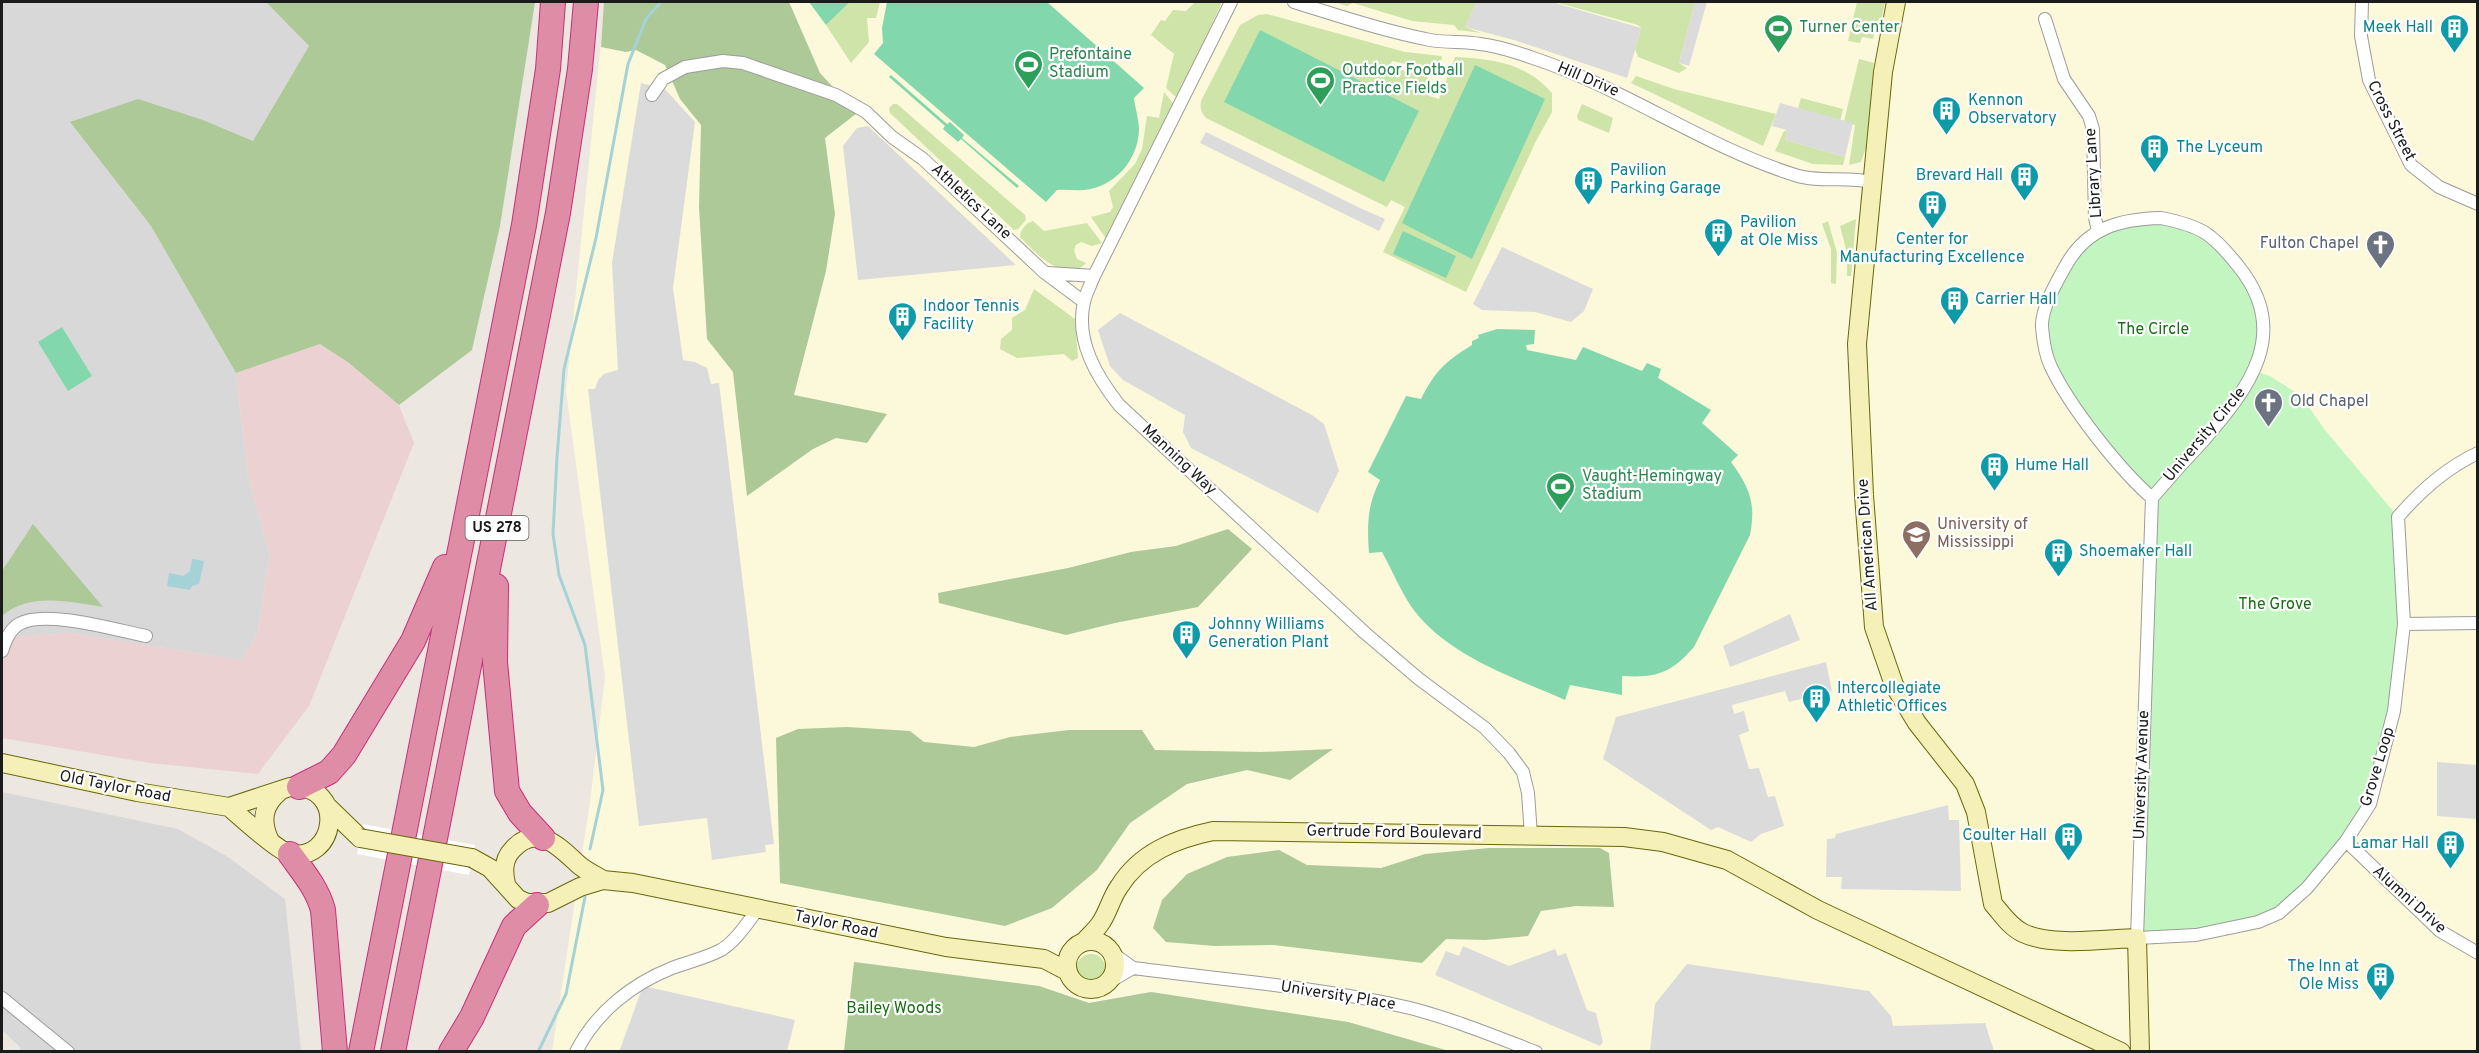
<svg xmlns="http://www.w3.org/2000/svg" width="2479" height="1053" font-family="Overpass,sans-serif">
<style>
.residential{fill:#d9d8d8}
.commercial{fill:#ecd1d3}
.education{fill:#fcf8da}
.grass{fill:#cee4a9}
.forest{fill:#adc998}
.park{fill:#c2f5bf}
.pitch{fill:#83d7ac}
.parking{fill:#dbdbdb}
.water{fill:#a4d2d7}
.pier{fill:#fff}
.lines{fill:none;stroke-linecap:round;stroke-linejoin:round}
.stream{stroke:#a4d2d7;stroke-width:3}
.street-casing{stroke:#9c9c9c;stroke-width:14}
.secondary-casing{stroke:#69670b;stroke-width:20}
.highway-casing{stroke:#ca2f78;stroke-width:26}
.street{stroke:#fff;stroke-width:12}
.secondary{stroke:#f4f0b7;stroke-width:18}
.highway{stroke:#df8da7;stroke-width:24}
.secondary-bridge-casing{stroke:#69670b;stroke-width:20;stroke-linecap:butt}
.secondary-bridge{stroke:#f4f0b7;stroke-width:18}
.labels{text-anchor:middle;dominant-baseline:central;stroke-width:4.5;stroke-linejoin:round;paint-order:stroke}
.shield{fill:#fff;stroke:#5f5f5f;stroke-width:1.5}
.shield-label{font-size:15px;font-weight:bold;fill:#1b1b1b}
.leisure-label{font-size:16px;fill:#27864d;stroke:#fff;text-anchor:start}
.culture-label{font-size:16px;fill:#0d838f;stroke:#fff;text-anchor:start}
.street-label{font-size:16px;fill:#1b1b1b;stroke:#fff}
.worship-label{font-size:16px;fill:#5b616d;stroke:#fff;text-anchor:end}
.park-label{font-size:16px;fill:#167012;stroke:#fff}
.education-label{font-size:16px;fill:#785e54;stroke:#fff;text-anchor:start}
</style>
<rect width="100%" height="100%" fill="#ece7e1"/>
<path class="residential" d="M2,2H266L309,46L253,141L203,120L70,122L151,226L236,373L248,476L270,555L257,635L242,660L69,633L2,638Z
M2,792L178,829L228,857L285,899L301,1051H18L21,1048L2,1030Z"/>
<path class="commercial" d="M320,344L349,363L399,405L414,443L309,706L258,774L150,763L2,738V638L69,633L242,660L257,635L270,555L248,476L236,373Z"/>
<path class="education" d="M605,2H2477V1051H1449L1348,1022L1151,992L1089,1003L1039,986L855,962L844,1051L552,1052L590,802L605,677L566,391Z"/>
<path class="grass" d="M850,2H880L876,18H867L869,42L851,63L826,25Z
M1195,2H1222L1178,99L1166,88L1174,54L1151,35L1161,20L1165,21L1173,10L1186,11Z
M1334,2H1477L1465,27L1481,33L1458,30L1454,25L1412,21L1353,3L1347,6Z
M1555,2H1695L1679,63L1687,68L1679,73L1638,57L1635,49L1641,28L1638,25Z
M1857,2H1885L1879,32L1875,31L1873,39L1862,37L1860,43L1848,41Z
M1267,14L1405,52L1442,56L1441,63L1435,70L1392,61L1390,67L1427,77L1432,86L1429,96L1439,99L1455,57C1493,59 1526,63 1552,93V112L1536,141L1466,292L1383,252L1405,207L1391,200L1387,207L1206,118C1201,112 1200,109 1201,101L1240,25L1258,15Z
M1859,59L1874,63L1866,148L1861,162L1849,165L1855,125L1844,121Z
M1636,76L1674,89L1776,114L1763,146L1631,83Z
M1164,92L1175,106L1107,240L1091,217L1110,212L1113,207L1109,191L1135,164L1142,149L1147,116L1159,118Z
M1801,98L1843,109L1840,122L1798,108Z
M893,104H897L1025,215L1026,220L1018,229L1014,230L890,113L889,108Z
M1582,104L1613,118L1609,133L1578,120L1577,116Z
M1788,130L1785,140L1845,157L1843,165L1813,164L1775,151L1784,131Z
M1856,219L1851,276H1847V253L1840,226Z
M1033,221L1044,231L1087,223L1102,243L1092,246L1081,242L1076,245L1074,250L1077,259L1086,263C1065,286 1034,251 1020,237C1020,230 1026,223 1033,221Z
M1828,221L1837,253L1836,284L1831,283V249L1822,224Z
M1034,289L1075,319L1078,358L1072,361L1064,354L1017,358L1000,349L1001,339L1012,330V318L1025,310Z
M1077 968a14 14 0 1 1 28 0a14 14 0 1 1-28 0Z"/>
<path class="forest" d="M266,2H535L500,226L472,350L399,405L349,363L320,344L236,373L151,226L70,122L138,99L203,120L253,141L309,46Z
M604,2H789L820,73L857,113L825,138L835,214L826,271L794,395L887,414L867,443L836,438L813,449L747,496L733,372L707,339L699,207L701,125L680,99L665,65L636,50L626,52L601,47Z
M33,524L103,607C69,602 30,592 2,616V571Z
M1228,529L1252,549L1198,607L1115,623L1066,635L939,603L938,593L1068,568L1131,552L1176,546Z
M847,727L910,731L924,742L974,747L1010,737L1069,730H1142L1155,750L1261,752L1333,749L1290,780L1247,770L1187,784L1130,823L1097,870L1052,908L1005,926L780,883L776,738L798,729Z
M1489,848H1600L1609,853L1614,907L1576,906L1541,911L1528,936L1485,940L1446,939L1422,963L1274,945L1215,946L1166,942L1153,928L1162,900L1187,874L1227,857L1279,850L1307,865L1381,868L1425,854Z
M854,962L1039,986L1089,1003L1151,992L1348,1022L1449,1051H844Z"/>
<path class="park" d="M2155,218L2213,238L2260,304L2255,371L2270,376L2301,396L2325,430L2398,517L2399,674L2370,804L2307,888L2258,922L2137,938L2152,498L2065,392L2042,325L2051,293L2087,239Z"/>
<path class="pitch" d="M809,2H850L826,25Z
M887,2H1047L1144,88L1134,98C1135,108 1139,119 1139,130C1138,160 1115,187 1084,190C1075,191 1066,189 1057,190L1046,202L874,54L883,43L882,28Z
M1260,30L1419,111L1384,182L1224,102Z
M1475,65L1545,99L1472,259L1402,223Z
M891,75L947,124L950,122L964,135L962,138L1019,186L1017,188L961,139L958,142L943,129L945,126L889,77Z
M1403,231L1456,256L1446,278L1393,254Z
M62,327L92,376L68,391L38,342Z
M1497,329L1535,330L1534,344L1526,345L1527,350L1576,360L1583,347L1642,371L1647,363L1661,369L1658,378L1711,410L1702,423L1738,455L1731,462C1750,488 1756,503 1750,535L1694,647C1671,673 1657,678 1622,676V695L1570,685L1565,700C1513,677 1448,656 1413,609C1401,592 1392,570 1382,552L1369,553C1367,525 1367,506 1380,480L1368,472L1406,396L1421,399C1435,371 1446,361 1472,345V341L1479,338L1478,335Z"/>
<path class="parking" d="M1477,2H1552L1641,28L1627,78L1514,40L1465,27Z
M1695,2H1707L1689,66L1679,63Z
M641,83L665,89L695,122L673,288L683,360L695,362L707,368L711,384L719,383L774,844L765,845L766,852L712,860L707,818L639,826L588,389H595L598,380L604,374L618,370L612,263Z
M1780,103L1853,123L1845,157L1785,140L1787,130L1772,126Z
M868,126L1016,265L858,280L843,146L857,128Z
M1206,132L1360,208L1385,219L1379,231L1200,143Z
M1502,247L1593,289L1584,311L1571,322L1535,312L1482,310L1473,304Z
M1120,313L1312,415L1324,424L1339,471L1318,513L1191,448L1183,432L1185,415L1123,380L1110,366L1098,330Z
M1790,614L1800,640L1730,667L1723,646Z
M1826,662L1832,691L1789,702L1785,691L1732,705L1734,714L1744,711L1749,731L1739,735L1749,769L1759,768L1768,797L1775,796L1784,826L1761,834L1751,842L1718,827L1711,830L1603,759L1616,717Z
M2437,762L2477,765V819L2437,816Z
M1948,805L1949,820H1959L1961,891L1841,889L1842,877H1826L1827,839L1835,838L1836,834Z
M1463,946L1509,966L1555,949L1558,956L1566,953L1587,1010L1596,1013L1603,1042L1600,1046L1435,975L1446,951L1459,956Z
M1687,964L1869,991L1891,1016L1893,1026L1985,1023L1994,1051H1650L1655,1004Z
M643,986L795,1020L787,1051L619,1052Z"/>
<path class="water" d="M192,559L204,561L199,584L192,586L190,590L167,586L169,573L184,576L190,571Z"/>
<path class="pier" d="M363,824L475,845L469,875L357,854Z"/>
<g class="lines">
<path class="stream" d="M590,849L603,790L585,645L559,575L553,534L557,457L564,369L596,238L628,64L646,19L661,2
M538,1052L566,994L585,897"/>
<defs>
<path id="street" d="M1231,2L1094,276C1091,284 1086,293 1084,302C1075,341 1097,377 1119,405L1365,633L1419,679L1485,728L1509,753L1523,772L1528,793L1531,835
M1294,2C1339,16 1384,31 1430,40C1447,43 1464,41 1480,44C1498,46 1516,52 1533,58C1624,88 1703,146 1795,175C1819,183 1847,176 1872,182
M2362,2L2361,36L2369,80L2411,165L2439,187L2478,204
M2045,19L2064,79L2089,116L2093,129L2095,218L2098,231
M652,95L663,79L685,67L723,61L743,63L836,95L866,112L892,137L923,159L1045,273L1084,302
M2161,218C2202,226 2213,234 2239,267C2292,333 2249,388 2204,440C2186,459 2169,478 2152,498C2119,469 2070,407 2051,367C2046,357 2043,339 2042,327C2041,309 2056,283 2065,267C2086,228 2119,219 2161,218Z
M1048,273L1094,276
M2152,498L2137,938L2196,935L2258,922L2279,913L2307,888L2346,841L2370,804L2394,711L2404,624L2398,517C2421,490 2446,468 2478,453
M2404,624L2478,623
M2,651C5,642 9,630 19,624C45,609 116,630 146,636
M2346,841L2440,931L2478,953
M1112,953L1133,968C1225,980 1320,987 1410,1008C1453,1019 1494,1036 1536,1052
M1109,982L1133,968
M2,998L68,1052
M576,1052C596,1012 632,984 672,968C688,962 706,958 721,950C736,941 747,923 758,909"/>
<path id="secondary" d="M1896,2L1883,72L1857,344L1864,495L1874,627L1894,685L1917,723L1965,784L1976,812L1993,904C2002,914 2010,927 2023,933C2052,947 2105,939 2137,938L2140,1052
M2,763L137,792L229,807L290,787C349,783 336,866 288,853C277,850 241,817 229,807
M328,807L360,838
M269,839C261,821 263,805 279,792
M472,858L490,868L518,899L527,903H548L580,887L603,880L633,883L946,947L1044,959L1067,971
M506,884C503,871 503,859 513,849C538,822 560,848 579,865C586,871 595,875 603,880
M1067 965a24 24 0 1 1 48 0a24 24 0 1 1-48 0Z
M1084,942C1089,936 1095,931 1100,924C1108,913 1111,898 1119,887C1140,853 1175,839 1213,831L1624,837L1663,842L1727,860L1818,910L2121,1052"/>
<path id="highway" d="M496,586L495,662L507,791L520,813L543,838
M299,787L329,772L344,755L413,641L445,567
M290,854C303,872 317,888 323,910L335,1052
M361,1052L524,225L548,69L553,2
M393,1052L558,213L580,69L586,2
M451,1052L472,1017L514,926L537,905"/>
</defs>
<use href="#street" class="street-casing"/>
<use href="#secondary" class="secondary-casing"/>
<use href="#highway" class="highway-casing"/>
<use href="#street" class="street"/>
<use href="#secondary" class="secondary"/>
<use href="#highway" class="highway"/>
<defs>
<path id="secondary-bridge" d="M360,838L472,858"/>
</defs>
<use href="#secondary-bridge" class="secondary-bridge-casing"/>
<use href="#secondary-bridge" class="secondary-bridge"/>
</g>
<defs>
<symbol id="stadium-pin" viewBox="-11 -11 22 30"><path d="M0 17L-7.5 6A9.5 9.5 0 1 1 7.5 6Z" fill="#2e9e5b" stroke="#fff"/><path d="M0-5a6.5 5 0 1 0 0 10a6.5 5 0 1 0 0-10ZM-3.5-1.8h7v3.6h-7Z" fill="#fff"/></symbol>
<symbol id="building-pin" viewBox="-11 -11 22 30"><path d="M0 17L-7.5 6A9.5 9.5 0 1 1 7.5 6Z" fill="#0f9aa8" stroke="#fff"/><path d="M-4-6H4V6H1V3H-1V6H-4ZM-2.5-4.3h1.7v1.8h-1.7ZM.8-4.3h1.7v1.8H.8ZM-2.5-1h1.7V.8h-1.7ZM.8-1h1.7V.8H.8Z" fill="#fff"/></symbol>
<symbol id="church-pin" viewBox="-11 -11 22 30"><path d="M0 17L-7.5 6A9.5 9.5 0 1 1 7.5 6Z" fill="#6b7280" stroke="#fff"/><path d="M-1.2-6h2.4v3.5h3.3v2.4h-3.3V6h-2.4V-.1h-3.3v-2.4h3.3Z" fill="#fff"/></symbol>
<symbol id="university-pin" viewBox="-11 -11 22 30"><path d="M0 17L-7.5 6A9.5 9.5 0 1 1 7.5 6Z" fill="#8d6e63" stroke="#fff"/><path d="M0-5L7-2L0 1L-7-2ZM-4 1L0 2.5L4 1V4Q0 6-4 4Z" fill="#fff"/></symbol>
</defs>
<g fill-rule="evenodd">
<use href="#stadium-pin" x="1762" y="12" width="33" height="45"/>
<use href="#building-pin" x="2438" y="12" width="33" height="45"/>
<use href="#stadium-pin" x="1012" y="48" width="33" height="45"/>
<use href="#stadium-pin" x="1304" y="64" width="33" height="45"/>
<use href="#building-pin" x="1930" y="94" width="33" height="45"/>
<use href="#building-pin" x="2138" y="132" width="33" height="45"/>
<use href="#building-pin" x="2008" y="160" width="33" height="45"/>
<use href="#building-pin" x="1572" y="164" width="33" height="45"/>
<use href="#building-pin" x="1916" y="188" width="33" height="45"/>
<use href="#building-pin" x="1702" y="216" width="33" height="45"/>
<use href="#church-pin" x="2364" y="228" width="33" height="45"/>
<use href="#building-pin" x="1938" y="284" width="33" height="45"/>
<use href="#building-pin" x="886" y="300" width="33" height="45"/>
<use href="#church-pin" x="2252" y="386" width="33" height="45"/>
<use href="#building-pin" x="1978" y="450" width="33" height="45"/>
<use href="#stadium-pin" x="1544" y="470" width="33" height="45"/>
<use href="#university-pin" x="1900" y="518" width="33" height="45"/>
<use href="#building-pin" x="2042" y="536" width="33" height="45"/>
<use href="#building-pin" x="1170" y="618" width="33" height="45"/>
<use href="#building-pin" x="1800" y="682" width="33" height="45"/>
<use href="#building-pin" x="2052" y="820" width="33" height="45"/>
<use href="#building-pin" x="2434" y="828" width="33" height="45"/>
<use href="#building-pin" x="2364" y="960" width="33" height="45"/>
</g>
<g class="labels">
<rect class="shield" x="465.5" y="516" width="63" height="24" rx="4.5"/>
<g class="shield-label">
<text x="497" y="528">US 278</text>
</g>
<g class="leisure-label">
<text x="1799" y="28">Turner Center</text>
<text x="1049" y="55">Prefontaine<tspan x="1049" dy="18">Stadium</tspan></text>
<text x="1342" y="71">Outdoor Football<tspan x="1342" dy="18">Practice Fields</tspan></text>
<text x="1582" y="477">Vaught-Hemingway<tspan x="1582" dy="18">Stadium</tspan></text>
</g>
<g class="culture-label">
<text x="2433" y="28" text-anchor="end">Meek Hall</text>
<text x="1968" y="101">Kennon<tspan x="1968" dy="18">Observatory</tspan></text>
<text x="2176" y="148">The Lyceum</text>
<text x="1610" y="171">Pavilion<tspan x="1610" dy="18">Parking Garage</tspan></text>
<text x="2003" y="176" text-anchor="end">Brevard Hall</text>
<text x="1740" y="223">Pavilion<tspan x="1740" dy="18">at Ole Miss</tspan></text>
<text x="1932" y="240" text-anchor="middle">Center for<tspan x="1932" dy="18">Manufacturing Excellence</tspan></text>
<text x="1975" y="300">Carrier Hall</text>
<text x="923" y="307">Indoor Tennis<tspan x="923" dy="18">Facility</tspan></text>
<text x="2015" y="466">Hume Hall</text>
<text x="2079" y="552">Shoemaker Hall</text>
<text x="1208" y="625">Johnny Williams<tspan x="1208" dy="18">Generation Plant</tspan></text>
<text x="1837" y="689">Intercollegiate<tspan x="1837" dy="18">Athletic Offices</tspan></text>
<text x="2047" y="836" text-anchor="end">Coulter Hall</text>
<text x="2429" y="844" text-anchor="end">Lamar Hall</text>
<text x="2359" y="967" text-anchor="end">The Inn at<tspan x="2359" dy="18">Ole Miss</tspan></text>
</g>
<g class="street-label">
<text transform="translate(1588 80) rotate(23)">Hill Drive</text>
<text transform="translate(2391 121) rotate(63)">Cross Street</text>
<text transform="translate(2094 173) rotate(-94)">Library Lane</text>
<text transform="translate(971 202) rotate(43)">Athletics Lane</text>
<text transform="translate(2205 435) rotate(-50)">University Circle</text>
<text transform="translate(1179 460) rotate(43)">Manning Way</text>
<text transform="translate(1868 545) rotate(-94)">All American Drive</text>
<text transform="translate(2378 767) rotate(-73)">Grove Loop</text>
<text transform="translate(2142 775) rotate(-88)">University Avenue</text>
<text transform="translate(115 787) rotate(11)">Old Taylor Road</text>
<text transform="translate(1394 833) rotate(1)">Gertrude Ford Boulevard</text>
<text transform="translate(2409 900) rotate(42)">Alumni Drive</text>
<text transform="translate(836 925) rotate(12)">Taylor Road</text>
<text transform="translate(1338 996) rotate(9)">University Place</text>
</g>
<g class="worship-label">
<text x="2359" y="244">Fulton Chapel</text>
<text x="2290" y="402" text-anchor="start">Old Chapel</text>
</g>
<g class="park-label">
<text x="2153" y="330">The Circle</text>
<text x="2275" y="605">The Grove</text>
<text x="894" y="1009">Bailey Woods</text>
</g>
<g class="education-label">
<text x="1937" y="525">University of<tspan x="1937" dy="18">Mississippi</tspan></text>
</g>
</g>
<rect width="2479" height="1053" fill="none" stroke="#1b1b1b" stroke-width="6"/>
</svg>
